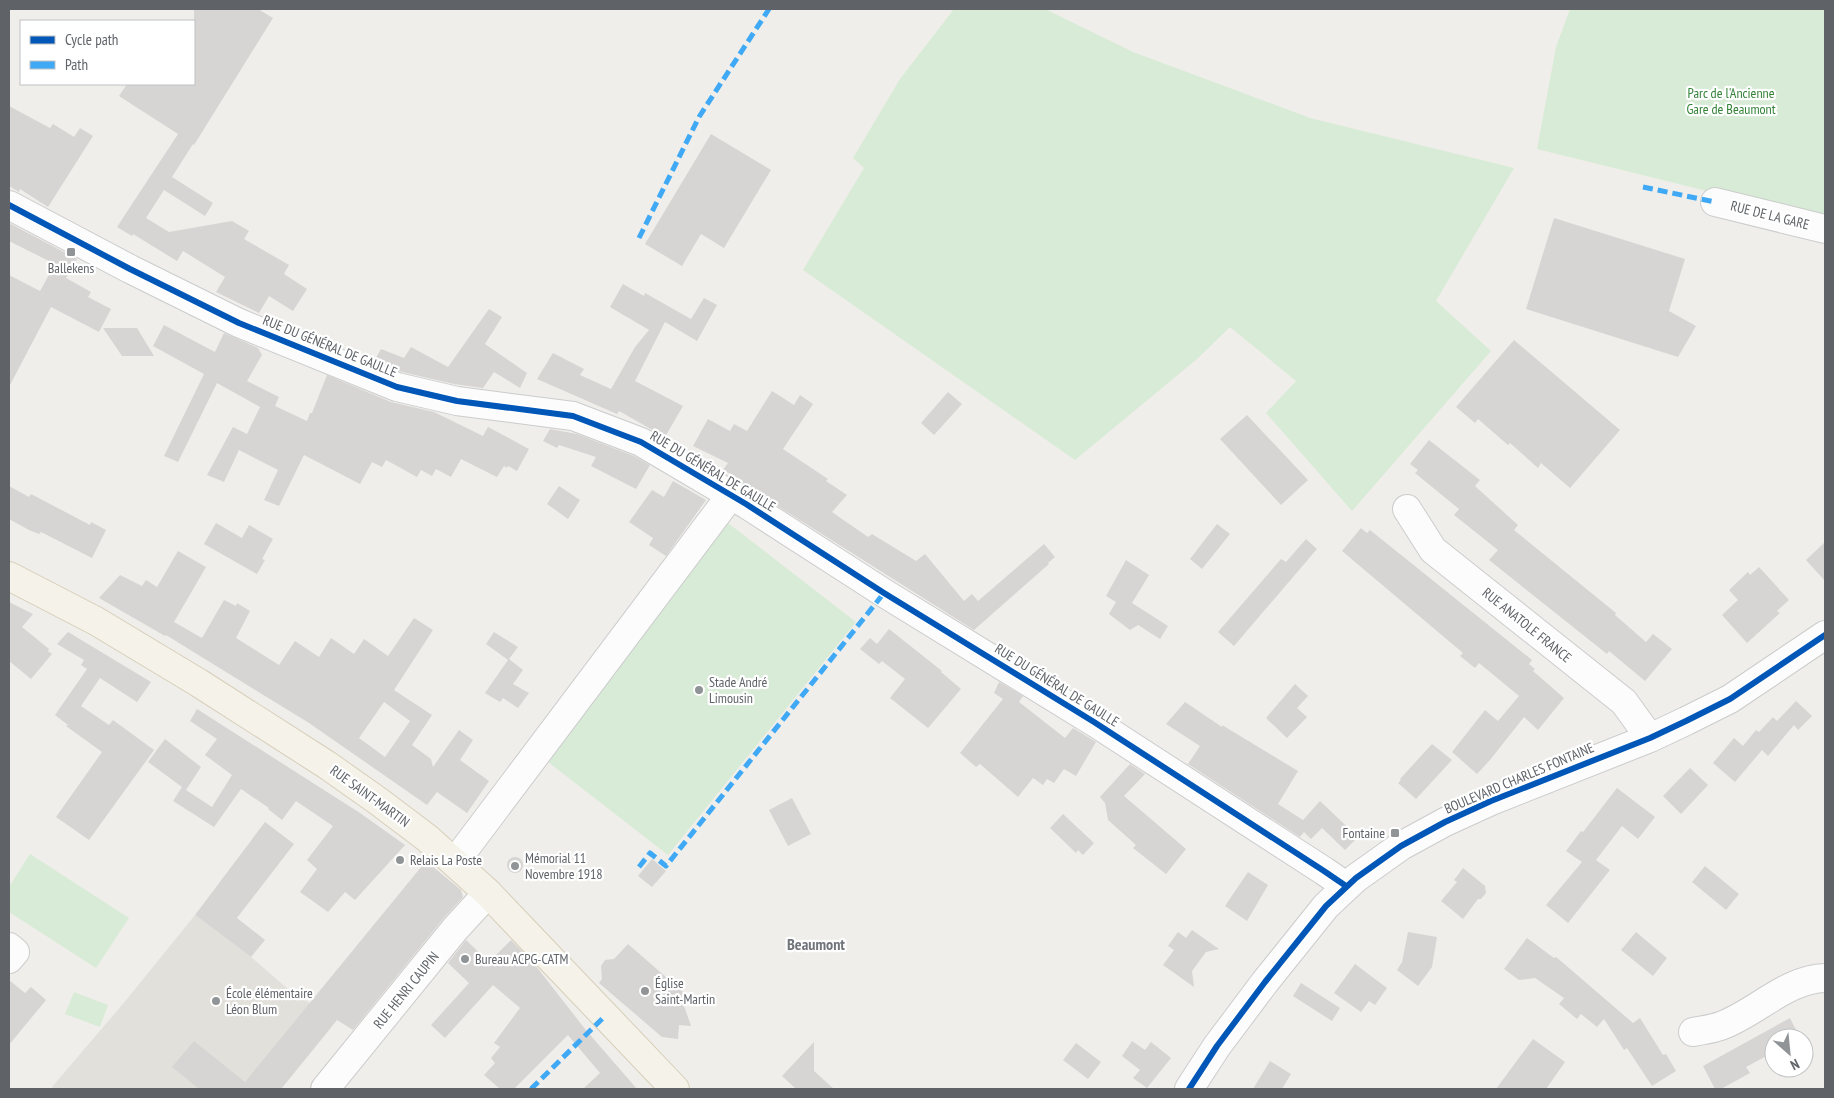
<svg xmlns="http://www.w3.org/2000/svg" width="1834" height="1098" font-family="'PT Sans Narrow',sans-serif">
<style>
.education{fill:#e2e0da}
.green{fill:#d8ebd6}
.building{fill:#d6d5d3;fill-rule:evenodd}
.lines{fill:none;stroke-linecap:round;stroke-linejoin:round}
.minor-casing{stroke:#cbcccc;stroke-width:30}
.major-casing{stroke:#d7ceb8;stroke-width:30}
.minor{stroke:#fdfcfc;stroke-width:28}
.major{stroke:#f4f2e9;stroke-width:28}
.quiet{stroke:#3fa9f5;stroke-width:5;stroke-dasharray:10 5;stroke-linecap:butt}
.cycleway-casing{stroke:#fff;stroke-width:9}
.cycleway{stroke:#0057b8;stroke-width:6}
.poi-dot{fill:#919496;stroke:#fff;stroke-width:2}
.labels{text-anchor:middle;dominant-baseline:central;stroke-width:4.5;stroke-linejoin:round;paint-order:stroke}
.park-label{font-size:14px;fill:#348238;stroke:#fff}
.street-label{font-size:14px;fill:#5f6368;stroke:#fff}
.poi-label{font-size:14px;fill:#5f6368;stroke:#fff;text-anchor:start}
.quarter-label{font-size:16px;font-weight:bold;fill:#70757a;stroke:#fff}
</style>
<rect width="100%" height="100%" fill="#efeeea"/>
<path class="education" d="M195,915L251,957L289,990L334,1018L325,1024L330,1029L281,1089H54L52,1087L127,999Z"/>
<path class="green" d="M954,9H1045L1133,52L1310,118L1514,168L1436,301L1491,351L1352,511L1266,413L1296,381L1230,327L1197,359L1075,460L803,270L864,168L853,158L900,79Z
M1570,9H1825V220L1537,149L1556,47Z
M728,523L856,622L668,855L543,758Z
M30,854L129,918L96,968L9,912V887Z
M74,992L108,1005L100,1027L65,1014Z"/>
<path class="building" d="M194,9H258L273,18L194,145L193,144L172,177L213,203L205,216L164,190L146,218L169,232L232,221L249,231L244,239L289,265L284,274L307,289L293,311L269,296L259,313L216,292L225,277L183,251L177,261L133,234L132,236L117,227L178,134L119,96L127,84H194Z
M9,106L50,128L53,124L74,137L80,128L93,136L48,207L20,189L19,192L9,186Z
M711,134L771,170L724,248L701,234L682,266L645,244Z
M1554,218L1685,259L1669,311L1696,326L1678,357L1526,309Z
M9,223L77,259L66,278L91,292L88,297L111,309L99,332L51,307L9,387V275L40,291L55,264L9,241Z
M623,284L644,296L645,293L691,319L704,298L717,305L697,341L665,322L635,381L683,406L665,437L619,411L617,414L537,379L553,353L584,369L580,375L611,389L635,347L649,330L610,307Z
M489,309L502,317L485,344L527,373L520,388L494,372L483,388L454,384L402,372L374,361L381,349L404,358L411,347L448,367Z
M164,325L215,352L224,333L258,348L262,355L247,381L279,397L275,406L307,421L310,413H312L327,375L391,402L434,412L483,436L488,427L529,449L517,471L508,466L507,468L504,466L497,477L461,459L451,477L436,469L432,476L421,470L417,477L386,460L382,467L372,462L360,484L304,455L279,506L264,500L278,470L239,450L224,482L207,475L233,427L247,434L260,407L217,383L178,462L164,456L204,374L153,346Z
M103,328H137L154,356H122Z
M1514,340L1620,430L1570,488L1541,463L1538,468L1510,443L1508,445L1478,419L1475,423L1456,407Z
M772,391L794,405L800,395L813,404L783,449L828,479L826,481L847,495L832,512L868,537L872,534L916,561L925,554L964,601L972,594L978,601L1044,544L1055,557L1048,563L1049,564L974,630L730,476L731,474L723,470L728,463L693,446L708,419L730,431L734,424L747,431Z
M948,392L962,404L934,435L921,423Z
M1247,415L1308,480L1281,505L1220,439Z
M550,429L577,434L634,456L650,465L636,489L591,466L596,457L559,445L557,448L543,441Z
M1429,440L1480,480L1475,486L1518,525L1514,530L1600,600L1616,613L1615,615L1646,642L1653,634L1672,649L1645,681L1609,651L1607,654L1489,560L1498,550L1454,515L1459,509L1415,473L1418,470L1410,464Z
M673,481L706,500L666,556L649,545L653,538L629,522L652,490L664,497Z
M9,486L29,497L31,494L90,525L91,522L106,530L92,558L41,532L39,534L29,530L9,519Z
M559,486L580,500L568,519L547,504Z
M216,523L242,538L249,525L273,539L262,559L265,560L257,574L204,544Z
M1217,524L1230,534L1202,569L1190,559Z
M1361,528L1367,533L1370,530L1532,660L1529,664L1535,669L1533,671L1564,698L1538,730L1524,717L1490,760L1477,774L1452,752L1485,710L1498,721L1519,696L1479,663L1475,668L1460,656L1463,653L1342,551Z
M1306,539L1317,549L1234,646L1218,632L1281,559L1286,562Z
M1825,542V581L1806,560Z
M178,551L206,567L174,622L202,638L224,600L236,606L237,603L250,611L236,638L279,665L295,641L319,657L331,638L354,654L364,639L388,656L414,618L433,630L394,690L432,715L412,745L431,759L433,767L459,730L473,740L460,760L489,781L467,813L437,792L427,805L309,723L166,635L165,636L99,598L120,575L142,586L146,580L157,587ZM384,702L410,721L385,757L359,738Z
M1126,560L1149,575L1132,603L1168,626L1160,639L1138,625L1130,630L1109,614L1116,602L1106,596Z
M1759,567L1789,600L1777,611L1780,613L1747,643L1722,615L1738,600L1729,590L1748,572L1750,575Z
M9,602L33,614L22,627L49,649L48,651L52,654L31,679L9,661Z
M889,629L942,671L941,672L961,689L928,728L890,698L905,679L882,661L879,664L860,649L870,638L877,644Z
M68,632L151,682L137,702L100,678L81,706L109,725L113,720L154,750L89,840L56,817L102,752L66,726L68,725L55,715L87,669L81,665L84,660L57,644Z
M494,632L518,647L509,659L523,670L513,684L529,693L518,708L503,698L500,702L485,693L508,660L486,644Z
M999,682L1023,696L1019,702L1065,738L1073,728L1096,742L1076,776L1064,769L1054,783L1047,779L1043,785L1033,778L1018,797L980,764L976,767L960,753L1003,699L994,693Z
M1295,684L1308,696L1297,708L1307,717L1287,738L1266,718Z
M1796,701L1812,716L1798,730L1794,725L1768,756L1762,750L1735,782L1713,763L1734,738L1743,746L1756,730L1759,732L1773,717L1777,721Z
M1185,702L1222,727V725L1298,771L1278,804L1303,820L1320,801L1358,837L1345,850L1322,828L1311,839L1304,832L1300,837L1188,764L1200,746L1166,724Z
M197,709L360,813L405,845L355,900L345,892L328,912L300,892L317,869L307,860L333,826L296,801L282,820L268,809L269,808L241,789L214,827L173,801L182,787L148,762L165,739L201,767L186,790L212,807L232,775L205,755L217,739L190,721Z
M1432,744L1452,760L1416,799L1398,783L1401,780L1400,779Z
M1130,764L1145,774L1124,796L1186,849L1166,874L1133,848L1136,845L1108,820L1105,803L1100,797Z
M1690,768L1708,785L1681,814L1663,796Z
M1617,788L1655,817L1638,839L1622,826L1596,860L1610,870L1568,923L1546,905L1582,862L1566,851L1581,831L1583,832Z
M792,798L811,834L788,846L769,810Z
M1063,814L1094,843L1083,855L1078,850L1076,853L1050,828Z
M265,822L294,844L237,918L265,940L251,957L195,915Z
M507 865a8 8 0 1 1 16 0a8 8 0 1 1-16 0Z
M652,859L666,871L652,887L638,876Z
M426,861L461,890L463,897L443,919L353,1030L337,1020L281,1089H199L172,1067L194,1041L245,1082Z
M1705,866L1739,894L1726,910L1692,882Z
M1463,868L1485,886L1486,893L1481,899H1478L1463,919L1441,901L1457,882L1454,880Z
M1248,872L1268,885L1247,921L1225,906Z
M1192,930L1219,949L1206,952L1192,971L1194,987L1163,965L1174,950L1168,946L1178,932L1186,938Z
M1408,932L1437,937L1432,967L1418,986L1397,970L1402,962Z
M1636,932L1667,958L1653,976L1621,950Z
M1527,938L1554,958L1556,957L1562,962L1633,1023L1640,1018L1663,1055L1666,1054L1676,1071L1652,1086L1627,1048L1624,1050L1604,1019L1597,1027L1581,1014L1577,1019L1559,1004L1564,998L1535,978L1519,980L1504,969Z
M466,940L489,962L511,940L532,961L585,1029L637,1089H583L600,1073L568,1035L514,1089H500L484,1075L495,1063L491,1058L500,1047L494,1043L520,1008L493,985L445,1038L431,1025L469,983L448,963Z
M628,944L690,998L684,1006L691,1026L679,1025L678,1039L662,1037L599,983L602,979L601,966L605,960L614,959Z
M1355,964L1387,988L1375,1005L1369,1001L1361,1012L1334,993Z
M9,980L25,993L31,987L46,1000L9,1045Z
M1301,983L1340,1008L1332,1021L1293,996Z
M1790,1018L1800,1038H1774V1052L1746,1067L1750,1073L1721,1089H1715L1703,1066Z
M1533,1039L1565,1062L1546,1089H1496Z
M1132,1041L1145,1050L1151,1042L1171,1058L1147,1088L1133,1078L1140,1070L1122,1056Z
M814,1042V1071L834,1089H796L782,1076Z
M1076,1043L1101,1062L1088,1079L1063,1060Z
M1270,1061L1291,1074L1282,1089H1253Z"/>
<g class="lines">
<defs>
<path id="minor" d="M1715,202L1825,229
M9,205L130,269L239,323L397,387L457,401L573,416L641,442L746,504L884,593L1094,722L1324,871L1346,886
M1407,509L1433,550L1624,702L1650,738
M455,862L731,495
M9,947L15,952L9,959
M1693,1032C1703,1030 1714,1029 1723,1025C1757,1012 1787,979 1825,978
M325,1089L455,929L488,893
M1189,1089L1217,1046L1265,982L1326,906L1356,878L1401,846L1445,822L1491,801L1650,738L1686,721L1730,699L1825,635"/>
<path id="major" d="M9,576L96,621L199,683L327,765L378,801L427,838L488,893L675,1089"/>
</defs>
<use href="#minor" class="minor-casing"/>
<use href="#major" class="major-casing"/>
<use href="#minor" class="minor"/>
<use href="#major" class="major"/>
<path class="quiet" d="M1643,187L1715,202
M639,238L699,117L769,9
M639,867L650,853L666,866L884,593
M531,1089L605,1016"/>
<defs>
<path id="cycleway" d="M9,205L130,269L239,323L397,387L457,401L573,416L641,442L746,504L884,593L1094,722L1324,871L1346,886
M1189,1089L1217,1046L1265,982L1326,906L1356,878L1401,846L1445,822L1491,801L1650,738L1686,721L1730,699L1825,635"/>
</defs>
<use href="#cycleway" class="cycleway-casing"/>
<use href="#cycleway" class="cycleway"/>
</g>
<g class="poi-dot">
<rect x="66" y="247" width="10" height="10" rx="2.5"/>
<circle cx="699" cy="690" r="5"/>
<rect x="1390" y="828" width="10" height="10" rx="2.5"/>
<circle cx="400" cy="860" r="5"/>
<circle cx="515" cy="866" r="5"/>
<circle cx="465" cy="959" r="5"/>
<circle cx="645" cy="991" r="5"/>
<circle cx="216" cy="1001" r="5"/>
</g>
<g class="labels">
<g class="park-label">
<text x="1731" y="93">Parc de l'Ancienne<tspan x="1731" dy="16">Gare de Beaumont</tspan></text>
</g>
<g class="street-label">
<text transform="translate(1770 215) rotate(14)">RUE DE LA GARE</text>
<text transform="translate(330 346) rotate(22)">RUE DU GÉNÉRAL DE GAULLE</text>
<text transform="translate(713 471) rotate(31)">RUE DU GÉNÉRAL DE GAULLE</text>
<text transform="translate(1527 625) rotate(39)">RUE ANATOLE FRANCE</text>
<text transform="translate(1057 685) rotate(32)">RUE DU GÉNÉRAL DE GAULLE</text>
<text transform="translate(1519 778) rotate(-23)">BOULEVARD CHARLES FONTAINE</text>
<text transform="translate(370 796) rotate(36)">RUE SAINT-MARTIN</text>
<text transform="translate(406 990) rotate(-51)">RUE HENRI CAUPIN</text>
</g>
<g class="poi-label">
<text x="71" y="268" text-anchor="middle">Ballekens</text>
<text x="709" y="682">Stade André<tspan x="709" dy="16">Limousin</tspan></text>
<text x="1385" y="833" text-anchor="end">Fontaine</text>
<text x="525" y="858">Mémorial 11<tspan x="525" dy="16">Novembre 1918</tspan></text>
<text x="410" y="860">Relais La Poste</text>
<text x="475" y="959">Bureau ACPG-CATM</text>
<text x="655" y="983">Église<tspan x="655" dy="16">Saint-Martin</tspan></text>
<text x="226" y="993">École élémentaire<tspan x="226" dy="16">Léon Blum</tspan></text>
</g>
<g class="quarter-label">
<text x="816" y="944">Beaumont</text>
</g>
</g>
<rect width="1834" height="1098" fill="none" stroke="#5f6368" stroke-width="20"/>
<rect x="20" y="20" width="175" height="65" fill="#ffffff" stroke="#bfc1c3"/>
<rect x="30" y="36" width="25" height="8" fill="#0057b8" stroke="#bfc1c3"/>
<text x="65" y="45" font-size="15" fill="#5f6368">Cycle path</text>
<rect x="30" y="61" width="25" height="8" fill="#3fa9f5" stroke="#bfc1c3"/>
<text x="65" y="70" font-size="15" fill="#5f6368">Path</text>
<g transform="translate(1789 1053) rotate(153)"><circle r="24" fill="#ffffff" stroke="#bfc1c3"/>
<path d="M0-4L9 19L0 12L-9 19Z" fill="#919496"/>
<text y="-8" font-size="14" font-weight="bold" text-anchor="middle" fill="#5f6368">N</text>
</g>
</svg>
